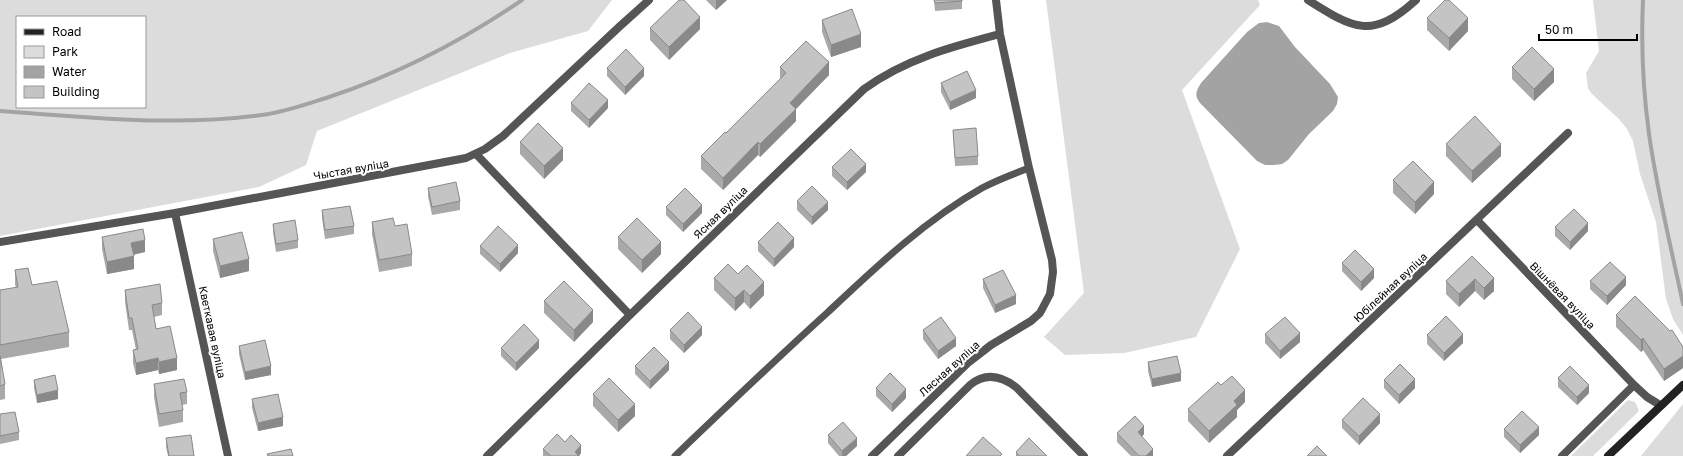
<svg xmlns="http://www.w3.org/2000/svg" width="1683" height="456" font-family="'Golos Text',sans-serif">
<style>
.green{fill:#dcdcdc;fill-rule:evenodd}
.water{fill:#a3a3a3}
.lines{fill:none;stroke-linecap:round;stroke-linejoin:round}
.stream{stroke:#a3a3a3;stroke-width:4}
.lane{stroke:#555;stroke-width:7}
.street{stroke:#555;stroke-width:8}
.secondary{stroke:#222;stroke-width:8}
.wall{fill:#a9a9a9}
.shaded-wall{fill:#898989}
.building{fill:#c4c4c4;stroke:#898989}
.labels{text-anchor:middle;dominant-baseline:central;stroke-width:4;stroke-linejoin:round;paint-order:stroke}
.street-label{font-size:11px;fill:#000;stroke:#fff}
</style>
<rect width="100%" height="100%" fill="#fff"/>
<path class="green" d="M0,0H612L588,31L510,53L317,131L306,165L259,187L0,236ZM17,17H145V107H17Z
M1046,0H1258L1260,5L1182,90L1240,249L1196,337L1124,353L1065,355L1044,337L1084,293Z
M1593,0H1683V335L1673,319L1666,299L1656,222L1640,174L1633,141L1627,129L1619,119L1592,94L1588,88L1586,73L1599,51Z
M1628,400L1635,402L1639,411L1593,456H1571Z
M1683,404V456H1641Z"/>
<path class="water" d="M1267,22L1279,26L1295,47L1330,84L1338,97L1337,104L1333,111L1309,134L1288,160L1282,164L1274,165H1265L1257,161L1200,103C1194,95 1196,91 1201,83L1247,32L1259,23Z"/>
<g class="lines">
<path class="stream" d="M1643,0C1641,44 1643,90 1649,134C1657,191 1671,247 1683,304
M0,111C87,117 175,127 262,115C285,112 307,104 329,97C398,74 462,41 522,0"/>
<path class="lane" d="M675,456C725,408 775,360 827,313C875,268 924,221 982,188C997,180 1013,174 1029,168"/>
<path class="street" d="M1308,0C1354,29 1372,40 1416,0
M476,154L630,315
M175,213L228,456
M1477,220L1634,385L1647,397L1660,405
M0,242L175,213L466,158L485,149L503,136L619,27L649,0
M487,456L630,315L864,89C905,59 951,47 1000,34
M872,456L969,362L991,345L1031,321L1040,313L1050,294L1053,272L1052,260L1029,168L1000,34L996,0
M898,456L970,385C986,372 1002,376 1017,388L1084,456
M1227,456L1568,133
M1562,456L1634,385"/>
<path class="secondary" d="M1608,456L1683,385"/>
</g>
<path class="wall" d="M706,0H727L716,10Z
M934,0H962V9L935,11Z
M1427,18L1468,31L1449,51L1427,30Z
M822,20L861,47L831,57L822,32Z
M650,28L700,29L669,60L650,40Z
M780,67L829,75L796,109V121L760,157L758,155L723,190L701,169V156L726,133L780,79Z
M1512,67L1554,82L1534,101L1512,79Z
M607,68L644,76L625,95L607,76Z
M941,83L976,98L950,110L941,92Z
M571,103L608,108L589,128L571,111Z
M953,130L978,156V165L955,166Z
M520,142L563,160L544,179L520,154Z
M1446,144L1501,156L1472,183L1446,156Z
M832,167L866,172L847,190L832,176Z
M1393,180L1434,194L1415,214L1393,193Z
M428,188L460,201V210L432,215L428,196Z
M797,201L828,210L812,225L797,210Z
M666,207L702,213L683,232L666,215Z
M322,210L354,226V234L325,239L322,218Z
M372,222L395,226L412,254V266L379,272L372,234Z
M273,224L298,240V248L276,252L273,232Z
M1555,227L1588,231L1570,250L1555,236Z
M102,237L145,252L133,255L134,269L107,274L102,249Z
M618,237L661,254L642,273L618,249Z
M213,239L249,271L220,278L213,251Z
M758,242L794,247L774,267L758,251Z
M480,246L518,253L500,272L480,254Z
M1472,256L1494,291L1484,300L1475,291L1459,307L1446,294V281Z
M1342,263L1374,278L1361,291L1342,271Z
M15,270L32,285L69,332V347L1,359L5,384V399L0,400V290L16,288L15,284Z
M738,274L764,295L750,309L744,302L735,311L714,290V278Z
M983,279L1016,304L995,313L983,288Z
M1590,281L1626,285L1607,305L1590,289Z
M125,290L162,303V315L154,317L156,329L177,370L159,374L158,370L136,375L133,363V350H136L132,330H129L125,302Z
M544,301L593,322L574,342L544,313Z
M1616,315L1683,347V368L1664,381L1643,350L1641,352L1616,327Z
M670,330L702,335L684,353L670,339Z
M923,330L956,346L938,359L923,339Z
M1265,334L1300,342L1280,359L1265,343Z
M1427,335L1463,343L1444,361L1427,344Z
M239,346L271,375L245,380L239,354Z
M501,348H539L516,371L501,356Z
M1148,362L1181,381L1152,387L1148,371Z
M635,366L669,370L650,389L635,374Z
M1558,378L1589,393L1577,405L1558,387Z
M34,380L58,399L37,403L34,388Z
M1384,380L1415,388L1399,404L1384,388Z
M154,384L187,392V404L182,405L183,410V422L159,427L154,397Z
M1221,385L1245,402L1237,410V417L1209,443L1188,421V409Z
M876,388L906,398L892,412L876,396Z
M593,394L635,416L618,432L593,406Z
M252,399L283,426L258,431L252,408Z
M0,414L19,432V440L0,444Z
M1342,420L1380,423L1359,445L1342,428Z
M1504,429L1539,435L1520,453L1504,437Z
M1117,433L1144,434L1142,437L1153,456H1131L1117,442Z
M828,435L857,446L846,456H839L828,443Z
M166,438L194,456H168L166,447Z
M565,442L581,453L579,456H543V449Z
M1016,452L1047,456H1016Z"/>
<path class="shaded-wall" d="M716,0H727L716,10Z
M700,17V29L669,60V47Z
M1468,18V31L1449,51V38Z
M861,34V47L831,57V45Z
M829,62V75L796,109V121L760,157V144L790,103Z
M644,68V76L625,95V87Z
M1554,69V82L1534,101V89Z
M976,90V98L950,110V102Z
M608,100V108L589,128V120Z
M758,142V155L723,190V178Z
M1501,144V156L1472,183V171Z
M563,148V160L544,179V166Z
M866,164V172L847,190V182Z
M1434,182V194L1415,214V202Z
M828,202V210L812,225V217Z
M702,205V213L683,232V224Z
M1588,223V231L1570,250V242Z
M794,238V247L774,267V259Z
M145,240V252L131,255V243Z
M661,242V254L642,273V260Z
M518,245V253L500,272V264Z
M134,256V269L107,274V262Z
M249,259V271L220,278V266Z
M1374,269V278L1361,291V282Z
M1626,277V285L1607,305V296Z
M1494,278V291L1484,300V288Z
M1475,279V291L1459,307V294Z
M764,282V295L750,309V296Z
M744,290V302L735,311V298Z
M1016,295V304L995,313V305Z
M593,310V322L574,342V330Z
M702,327V335L684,353V345Z
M1300,333V342L1280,359V351Z
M1463,334V343L1444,361V353Z
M956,338V346L938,359V351Z
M1643,338V350L1641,352V340Z
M539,340V348L516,371V363Z
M1683,356V368L1664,381V369Z
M158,358V370L136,375V363Z
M177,358V370L159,374V362Z
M669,362V370L650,389V381Z
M271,366V375L245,380V372Z
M1181,373V381L1152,387V379Z
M1415,379V388L1399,404V395Z
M1589,385V393L1577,405V397Z
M906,389V398L892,412V404Z
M58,390V399L37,403V395Z
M1245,390V402L1237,410V417L1209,443V431L1234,401Z
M635,404V416L618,432V420Z
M1380,414V423L1359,445V436Z
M283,417V426L258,431V423Z
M1144,426V434L1138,441V432Z
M1539,427V435L1520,453V445Z
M857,438V446L846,456H842V451Z
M581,445V453L579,456H575V452Z
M1153,449V456H1146Z"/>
<path class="building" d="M679,0H684L700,17L669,47L650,28Z
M934,0H962V1L935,3Z
M1445,0H1449L1468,18L1449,38L1427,18Z
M852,9L861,34L831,45L822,20Z
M806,41L829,62L790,103L796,109L760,144L758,142L723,178L701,156L725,132L726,133L786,73L780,67Z
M1532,47L1554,69L1534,89L1512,67Z
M626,49L644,68L625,87L607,68Z
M967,71L976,90L950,102L941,83Z
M589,83L608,100L589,120L571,103Z
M1475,116L1501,144L1472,171L1446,144Z
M538,123L563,148L544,166L520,142Z
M976,128L978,156L955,158L953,130Z
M851,149L866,164L847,182L832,167Z
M1413,161L1434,182L1415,202L1393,180Z
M456,182L460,201L432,207L428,188Z
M812,186L828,202L812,217L797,201Z
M685,188L702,205L683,224L666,207Z
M350,206L354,226L325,230L322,210Z
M1574,209L1588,223L1570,242L1555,227Z
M393,218L395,226L407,224L412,254L379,260L372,222Z
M637,218L661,242L642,260L618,237Z
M295,220L298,240L276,244L273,224Z
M778,222L794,238L774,259L758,242Z
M498,226L518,245L500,264L480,246Z
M143,229L145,240L131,243L134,256L107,262L102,237Z
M242,232L249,259L220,266L213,239Z
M1355,250L1374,269L1361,282L1342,263Z
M1472,256L1494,278L1484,288L1475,279L1459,294L1446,281Z
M1610,262L1626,277L1607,296L1590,281Z
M728,264L738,274L747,265L764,282L750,296L744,290L735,298L714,278Z
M28,268L32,285L57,281L69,332L0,345V290L18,287L15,270Z
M1003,270L1016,295L995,305L983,279Z
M564,281L593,310L574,330L544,301Z
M160,284L162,303L152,305L156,329L170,326L177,358L159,362L158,358L136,363L133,350L138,349L132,318H129L125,290Z
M1635,296L1670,331L1672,330L1683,347V356L1664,369L1643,338L1641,340L1616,315Z
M688,312L702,327L684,345L670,330Z
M1446,316L1463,334L1444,353L1427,335Z
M941,317L956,338L938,351L923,330Z
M1285,317L1300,333L1280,351L1265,334Z
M524,324L539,340L516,363L501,348Z
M265,340L271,366L245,372L239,346Z
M654,347L669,362L650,381L635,366Z
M0,356L5,384L0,386Z
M1177,356L1181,373L1152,379L1148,362Z
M1400,364L1415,379L1399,395L1384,380Z
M1570,366L1589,385L1577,397L1558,378Z
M890,373L906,389L892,404L876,388Z
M55,375L58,390L37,395L34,380Z
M1232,376L1245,390L1234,401L1237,405L1209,431L1188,409L1218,382L1221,385Z
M609,378L635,404L618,420L593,394Z
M184,379L187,392L180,393L183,410L159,414L154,384Z
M278,394L283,417L258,423L252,399Z
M1363,398L1380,414L1359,436L1342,420Z
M1522,411L1539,427L1520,445L1504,429Z
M15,412L19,432L0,436V414Z
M1135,416L1144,426L1138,432L1153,449L1146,456H1139L1117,433Z
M843,422L857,438L842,451L828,435Z
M557,434L565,442L571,435L581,445L575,452L578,455L577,456H551L543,449Z
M191,435L194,456H169L166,438Z
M983,437L1002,454L1000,456H966Z
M1029,438L1047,456H1019L1016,452Z
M1317,446L1327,456H1307Z
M291,449L293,456H268L267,454Z"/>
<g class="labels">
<g class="street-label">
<text transform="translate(351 169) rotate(-10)">Чыстая вуліца</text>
<text transform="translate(720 212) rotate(-44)">Ясная вуліца</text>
<text transform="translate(1390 287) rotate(-43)">Юбілейная вуліца</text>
<text transform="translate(1563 295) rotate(46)">Вішнёвая вуліца</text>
<text transform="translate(213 332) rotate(78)">Кветкавая вуліца</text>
<text transform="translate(949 368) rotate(-42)">Лясная вуліца</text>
</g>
</g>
<rect x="16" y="16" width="130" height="92" fill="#ffffff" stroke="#999999"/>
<rect x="24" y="29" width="20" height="6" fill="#222222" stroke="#999999"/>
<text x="52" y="36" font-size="12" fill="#000000">Road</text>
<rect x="24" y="46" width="20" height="12" fill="#dcdcdc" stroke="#999999"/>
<text x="52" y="56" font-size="12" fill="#000000">Park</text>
<rect x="24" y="66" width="20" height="12" fill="#a3a3a3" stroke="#999999"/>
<text x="52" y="76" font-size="12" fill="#000000">Water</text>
<rect x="24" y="86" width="20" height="12" fill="#c4c4c4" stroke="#999999"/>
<text x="52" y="96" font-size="12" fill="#000000">Building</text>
<path d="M1539 34v6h98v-6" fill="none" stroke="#000000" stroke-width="2"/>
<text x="1545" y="34" font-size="12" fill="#000000" stroke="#ffffff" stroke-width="3" paint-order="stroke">50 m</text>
</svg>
